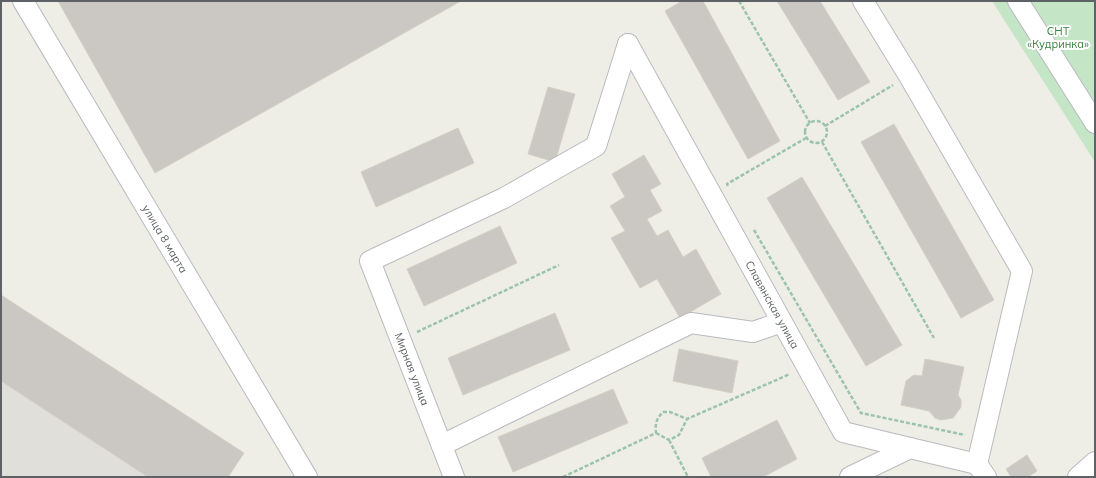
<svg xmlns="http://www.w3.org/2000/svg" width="1096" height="478" font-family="Mulish,sans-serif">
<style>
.industrial{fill:#e1dfda}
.green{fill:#c4e5c6}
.building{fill:#cbc8c3;stroke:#d4d0c4}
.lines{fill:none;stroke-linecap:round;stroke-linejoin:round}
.minor-casing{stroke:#b8bbbf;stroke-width:22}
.path{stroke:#9cc4aa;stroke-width:2.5;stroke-dasharray:4 2;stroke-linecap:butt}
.minor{stroke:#fff;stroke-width:20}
.labels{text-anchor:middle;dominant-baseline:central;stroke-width:4;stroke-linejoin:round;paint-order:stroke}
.park-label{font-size:11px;fill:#398240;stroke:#fff}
.street-label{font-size:11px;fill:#5e6166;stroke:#fff}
</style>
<rect width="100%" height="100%" fill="#efeee6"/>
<path class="industrial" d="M1,295L244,453L228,477H1Z"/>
<path class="green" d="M992,1H1095V162Z"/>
<path class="building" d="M58,1H461L155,173Z
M682,1H703L780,141L748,159L665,11Z
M777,1H820L870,82L838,100Z
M548,87L575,94L555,162L528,154Z
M894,124L994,300L961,318L861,142Z
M458,128L474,163L376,207L361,172Z
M644,155L661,184L650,190L662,211L647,219L657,236L668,230L683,257L696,249L721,294L680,318L657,279L640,288L611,238L625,231L610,206L625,197L612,174Z
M802,177L902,345L866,366L767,198Z
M500,226L517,263L424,306L407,269Z
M1,295L244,453L228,477H148L1,381Z
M555,313L570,350L463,395L448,358Z
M679,349L738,361L732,393L673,381Z
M925,359L964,367L958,395L961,400V407L953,418L941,420L935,418L929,411L901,405L906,381L914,375L922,376Z
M613,389L628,423L513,472L498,437Z
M777,420L797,459L763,477H711L702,458Z
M1027,455L1037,471L1028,477H1011L1006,469Z"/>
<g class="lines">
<defs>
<g id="minor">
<path id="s1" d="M23,1L307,477"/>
<path d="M863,1L909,76L1022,271L977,464"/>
<path d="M1018,1L1095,123"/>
<path id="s2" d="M628,44L843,432L977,464L986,477"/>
<path d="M442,445L691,323L753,332L782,322"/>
<path d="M454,477L370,261L504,198L596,146L628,44"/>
<path d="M850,477L910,448"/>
<path d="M1078,477L1095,462"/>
</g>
</defs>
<use href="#minor" class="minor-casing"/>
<path class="path" d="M739,1L810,123
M805 132a11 11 0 1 1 22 0a11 11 0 1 1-22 0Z
M825,126L893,85
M822,142L934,338
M728,186L727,184L806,138
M754,230L861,413L965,435
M417,332L559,265
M656,433L669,440L679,435L687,419
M669,440L688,477
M563,477L656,433C655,424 656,419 663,412H670L687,419L790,374"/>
<use href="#minor" class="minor"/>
</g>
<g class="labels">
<g class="park-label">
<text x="1058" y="31">СНТ<tspan x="1058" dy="13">«Кудринка»</tspan></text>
</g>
<g class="street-label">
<text stroke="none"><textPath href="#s1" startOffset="277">улица 8 марта</textPath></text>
<text stroke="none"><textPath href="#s2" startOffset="298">Славянская улица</textPath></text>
<text transform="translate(412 369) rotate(69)">Мирная улица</text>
</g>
</g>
<rect width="1096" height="478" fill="none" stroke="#5e6166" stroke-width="4"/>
</svg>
